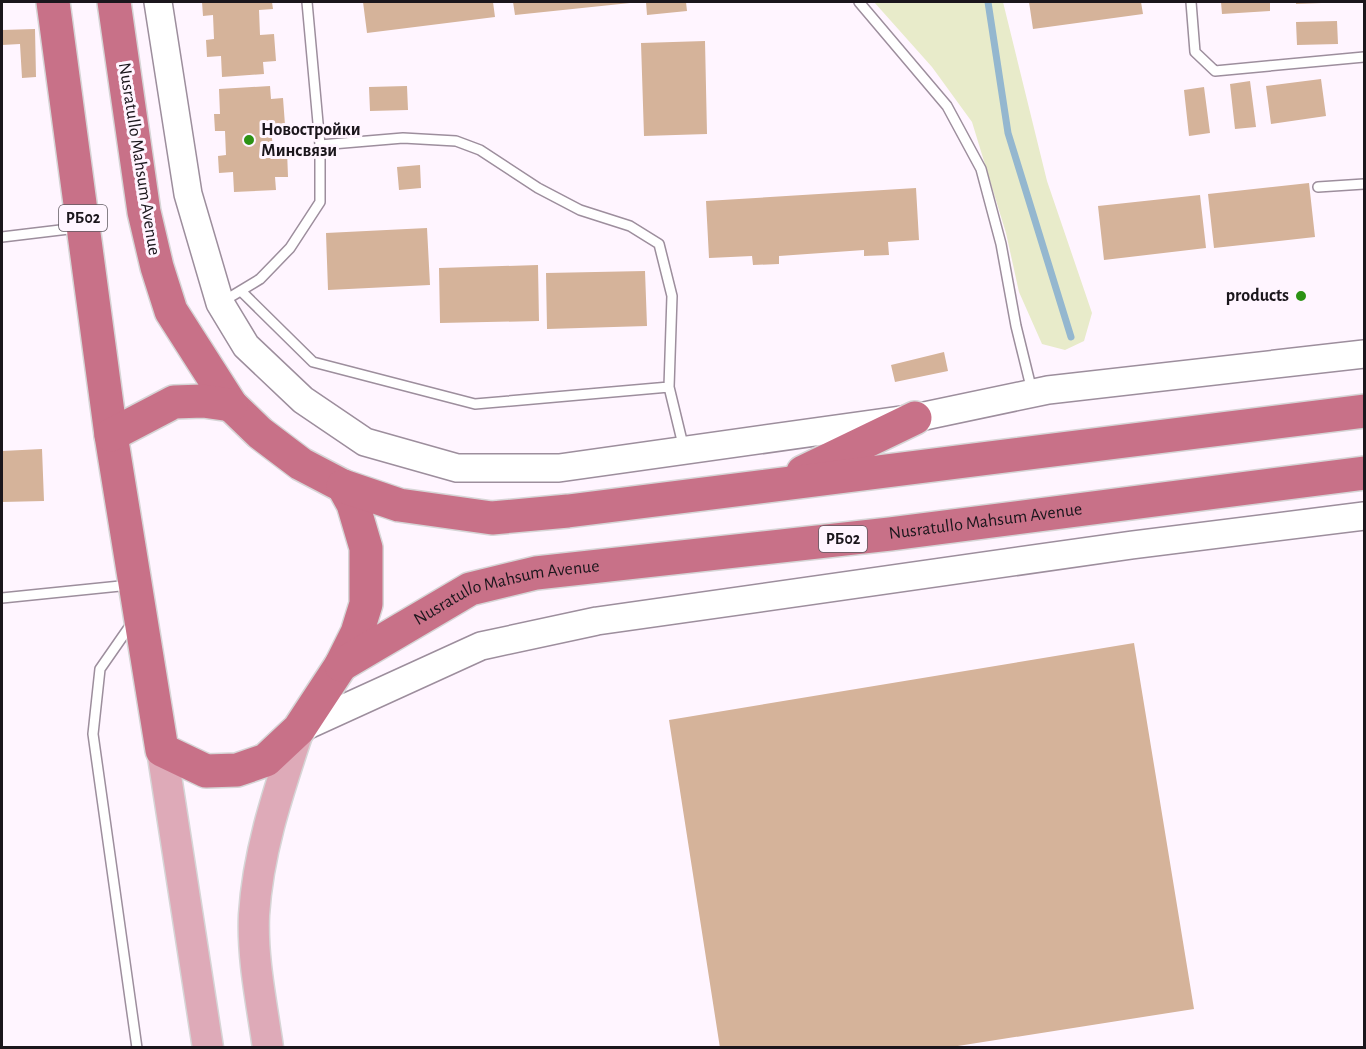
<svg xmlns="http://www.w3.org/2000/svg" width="1366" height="1049" font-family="'Alegreya Sans',sans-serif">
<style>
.green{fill:#e8ebca}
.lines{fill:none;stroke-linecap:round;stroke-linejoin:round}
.stream{stroke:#94b7cf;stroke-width:7}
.building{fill:#d5b39a}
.lane-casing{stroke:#9d8e9d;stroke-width:12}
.secondary-casing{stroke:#9d8e9d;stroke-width:30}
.primary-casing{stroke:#d6d5d6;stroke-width:33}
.highway-casing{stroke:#d6d5d6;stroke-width:36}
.lane{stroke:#fff;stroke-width:9}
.secondary{stroke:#fff;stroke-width:27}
.primary{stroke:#deaab8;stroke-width:30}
.highway{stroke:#c87188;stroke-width:33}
.poi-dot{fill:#2c9214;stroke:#fff5ff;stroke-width:2}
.labels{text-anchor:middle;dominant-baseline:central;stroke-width:6;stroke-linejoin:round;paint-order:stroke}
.shield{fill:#fff5ff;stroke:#5f5960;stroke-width:1.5}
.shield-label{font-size:16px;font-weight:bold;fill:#1b161c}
.poi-label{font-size:18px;font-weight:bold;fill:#1b161c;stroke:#fff5ff;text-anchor:start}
.street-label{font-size:18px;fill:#1b161c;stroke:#fff5ff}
</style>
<rect width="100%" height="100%" fill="#fff5ff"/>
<path class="green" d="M874,2H1003L1047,181L1092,313L1084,341L1065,350L1042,344L1019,292L1006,233L972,122L932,67Z"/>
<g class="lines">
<path class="stream" d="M988,2L1008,133L1071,337"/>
</g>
<path class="building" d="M202,2H272L273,9L259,10L260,35L274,34L276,61L263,62L264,74L222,77L221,56L207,57L206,40L214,39L213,15L203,16Z
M363,2H493L495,17L367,33Z
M513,2H630V3L515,15Z
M646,2H686L687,11L647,15Z
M1029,2H1141L1143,14L1033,29Z
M1221,2H1270V11L1222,14Z
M1296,2H1322V3L1296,4Z
M1337,21L1338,44L1297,45L1296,22Z
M35,29L36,77L22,78L20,44L2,45V30Z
M705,41L707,134L644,136L641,43Z
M1321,79L1326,116L1271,124L1266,86Z
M1250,81L1256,127L1235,129L1230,84Z
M270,86L271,99L283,98L285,125L271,126L273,150H287L288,177H275L276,190L234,192L233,172L219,173L218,156L226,155L225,131H215L214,114H220L219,89Z
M407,86L408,110L370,111L369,87Z
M1204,87L1210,133L1189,136L1184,90Z
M420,165L421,188L399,190L397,167Z
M1309,183L1315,237L1214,248L1208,194Z
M916,188L919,240L888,242L889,255L864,256V250L779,256V264L753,265L752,256L709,258L706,201Z
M1200,195L1206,248L1104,260L1098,206Z
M427,228L430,285L328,290L326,233Z
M538,265L539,321L440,323L439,268Z
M645,271L647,326L547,329L546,273Z
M944,352L948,371L895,382L891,365Z
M42,449L44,501L2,502V451Z
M1134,643L1194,1009L945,1048H720L669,720Z"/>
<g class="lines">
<defs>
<path id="lane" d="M859,2L947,106L981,169L1001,244L1016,326L1032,391
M1191,2L1195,52L1215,71L1364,57
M320,145L403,138L456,141L480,150L538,188L580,210L630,226L659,244L672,296L669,387L684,449
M1318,187L1364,184
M2,237L77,228
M241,291L313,362L475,404L669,387
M222,302L260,279L290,248L320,202V145L307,2
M2,598L130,585
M132,623L100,669L93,734L137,1048"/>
<path id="secondary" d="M158,2L188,194L220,303L246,346L303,400L365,442L457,468H559L915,418L1048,390L1364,354
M299,729L481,646L597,621L1132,545L1364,516"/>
<path id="primary" d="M162,750L208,1048
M268,1048C262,1005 252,959 254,915C258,850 279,790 299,729"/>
<g id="highway">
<path d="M53,2L111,435L162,750L206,771L237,770L266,760L299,729L341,665L357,633L366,604V548L353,504L343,486L301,464L260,433L231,405L171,311L157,267L144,212L114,2"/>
<path d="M111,435L174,402L203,401L231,405"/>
<path d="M803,472L915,418"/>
<path d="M343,486L399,505L492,518L568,511L1364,411"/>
<path id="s1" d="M341,665L470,589L536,573L890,534L1364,473"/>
</g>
</defs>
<use href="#lane" class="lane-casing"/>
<use href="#secondary" class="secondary-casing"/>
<use href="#primary" class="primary-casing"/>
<use href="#highway" class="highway-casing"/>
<use href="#lane" class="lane"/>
<use href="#secondary" class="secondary"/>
<use href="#primary" class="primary"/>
<use href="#highway" class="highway"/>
</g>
<g class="poi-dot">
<circle cx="249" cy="140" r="6"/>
<circle cx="1301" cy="296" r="6"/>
</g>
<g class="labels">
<g class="shield">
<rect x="59" y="205" width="48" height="26" rx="4.5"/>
<rect x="819" y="526" width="48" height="26" rx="4.5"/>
</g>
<g class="shield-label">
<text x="83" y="218">РБ02</text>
<text x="843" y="539">РБ02</text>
</g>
<g class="poi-label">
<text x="261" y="130">Новостройки<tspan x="261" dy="21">Минсвязи</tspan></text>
<text x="1289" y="296" text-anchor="end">products</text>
</g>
<g class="street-label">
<text transform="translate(139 159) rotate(81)">Nusratullo Mahsum Avenue</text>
<text stroke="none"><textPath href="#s1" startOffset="670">Nusratullo Mahsum Avenue</textPath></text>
<text stroke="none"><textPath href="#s1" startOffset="184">Nusratullo Mahsum Avenue</textPath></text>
</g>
</g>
<rect width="1366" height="1049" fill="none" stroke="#1b161c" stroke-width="6"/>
</svg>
